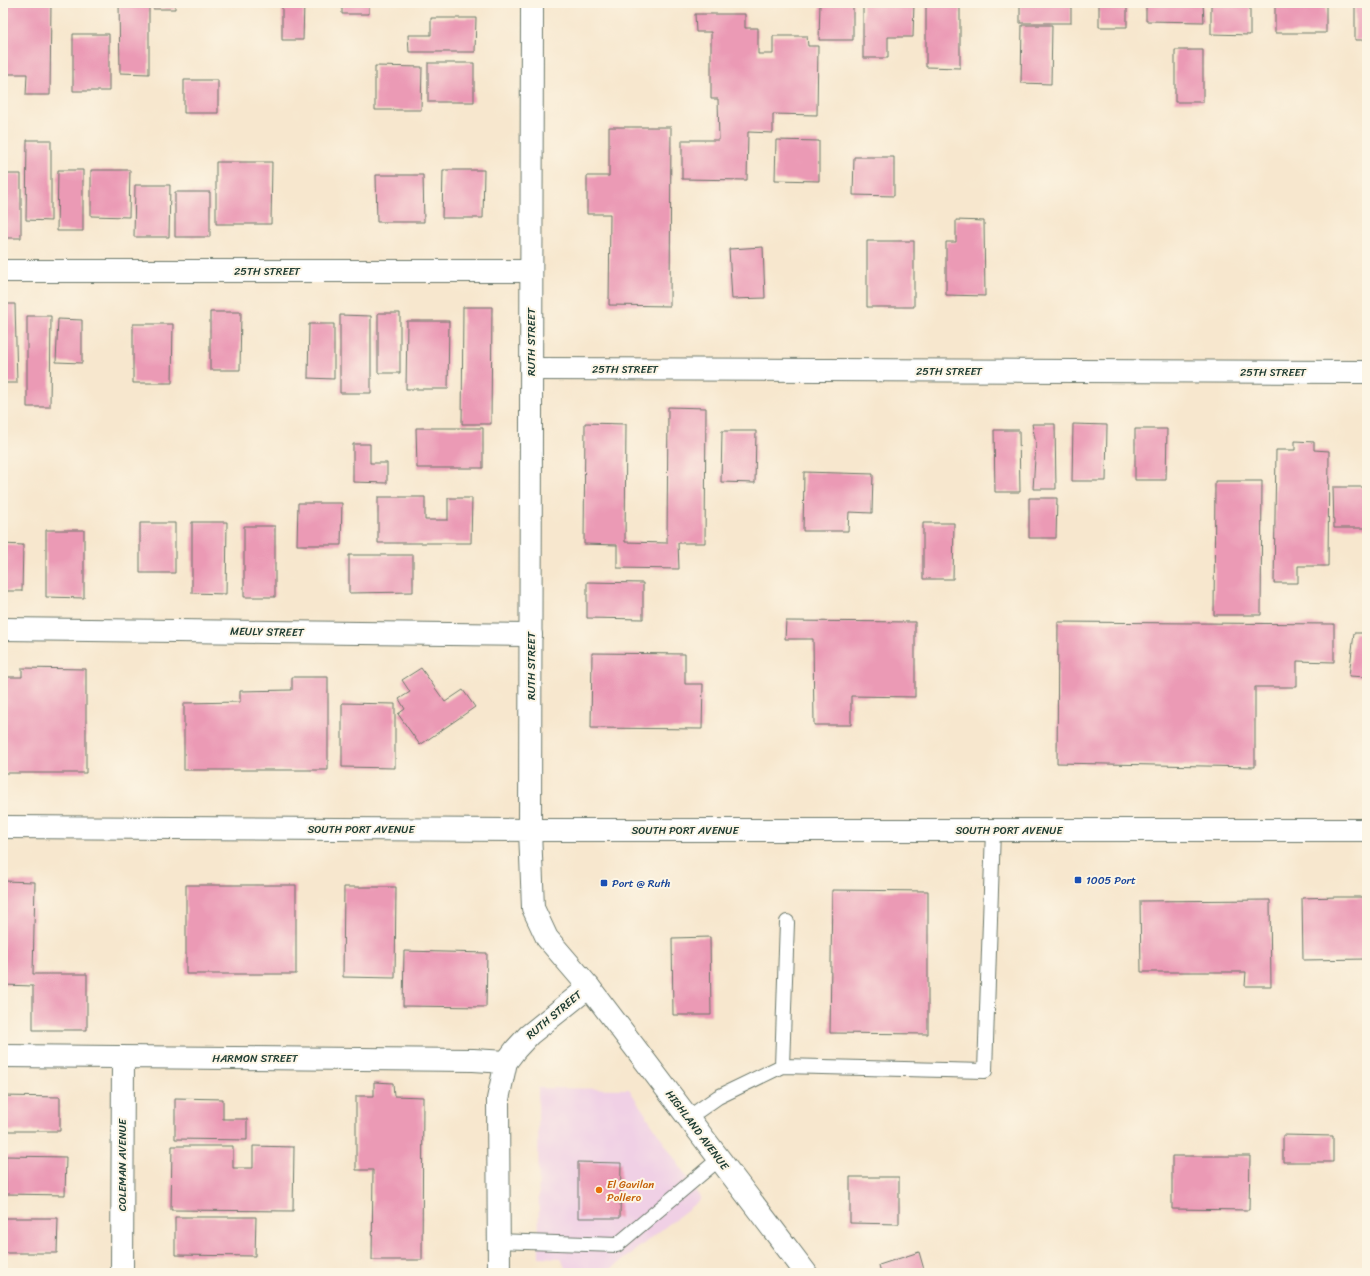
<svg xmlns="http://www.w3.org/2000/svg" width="1370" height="1276" font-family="Sriracha,sans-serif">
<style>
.built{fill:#f0d0e5}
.building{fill:#eb9ab5}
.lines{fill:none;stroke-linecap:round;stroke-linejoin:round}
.lane-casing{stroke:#6b786a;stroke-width:16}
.street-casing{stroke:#6b786a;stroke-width:24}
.secondary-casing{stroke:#6b786a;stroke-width:24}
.lane{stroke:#fff;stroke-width:14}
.street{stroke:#fff;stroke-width:22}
.secondary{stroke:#fff;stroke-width:22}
.transit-dot{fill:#1a4fb4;stroke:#fcf5e5;stroke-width:1.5}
.food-dot{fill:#e8710a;stroke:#fcf5e5;stroke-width:1.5}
.labels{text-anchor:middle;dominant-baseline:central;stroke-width:4;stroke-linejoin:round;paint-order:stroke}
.street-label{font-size:11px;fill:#1f3d34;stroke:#fcf5e5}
.transit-label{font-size:11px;fill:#164399;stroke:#fcf5e5;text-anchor:start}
.food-label{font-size:11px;fill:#c56008;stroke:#fcf5e5;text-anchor:start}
</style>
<rect width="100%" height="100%" fill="#fcf5e5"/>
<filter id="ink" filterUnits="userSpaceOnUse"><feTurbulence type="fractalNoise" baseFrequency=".025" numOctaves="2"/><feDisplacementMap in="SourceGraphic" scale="8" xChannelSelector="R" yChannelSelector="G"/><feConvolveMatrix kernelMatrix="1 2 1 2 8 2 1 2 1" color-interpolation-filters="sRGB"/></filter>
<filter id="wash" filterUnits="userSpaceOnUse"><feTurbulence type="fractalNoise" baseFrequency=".012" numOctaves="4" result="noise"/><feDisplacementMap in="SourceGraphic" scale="16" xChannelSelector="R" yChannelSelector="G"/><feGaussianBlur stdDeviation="0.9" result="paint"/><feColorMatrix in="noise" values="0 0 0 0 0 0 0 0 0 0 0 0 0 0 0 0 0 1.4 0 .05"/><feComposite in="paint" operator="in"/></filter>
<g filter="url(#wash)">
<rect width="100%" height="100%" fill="#f7e7ce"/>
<path class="built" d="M538,1088L629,1089L701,1199L606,1273H567L561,1258L539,1257Z"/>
<g id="blocks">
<path class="building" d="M3,3H51L50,95H26L27,74H3Z
M119,3H149V74L120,73Z
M153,3H175V9H153Z
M282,3H304L303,40H282Z
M342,3H369V14H342Z
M820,3H853V40H819Z
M863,3H914L913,37H888V58H863Z
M926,3H960V68L926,67Z
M1020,3H1071V23H1020Z
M1099,3H1127V27H1099Z
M1146,3H1203L1204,22L1146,21Z
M1211,3H1250V35L1211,34Z
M1275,3H1326V33H1275Z
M1355,3H1367V40H1355Z
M695,14H745V28H758V54H773V36H807L808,46H818L817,115L773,114V133L748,132L747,180L682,179V140H719L718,99H711V32H696Z
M431,18H476L475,52H409L408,35H431Z
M1022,25H1052L1051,84L1021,83Z
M73,34H109V91H73Z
M1175,50H1203V102H1175Z
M428,63H474V102H428Z
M375,66L422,67L421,110H375Z
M184,80H218V113H184Z
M609,127H671L670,306L609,305L610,214H587V176H609Z
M27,140H51V221L26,220Z
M776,140L819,141V181L775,180Z
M854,157H894V196L853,195Z
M216,162H272L271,224H216Z
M58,170H83V231H57Z
M91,170H130L129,217L91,216Z
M443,170H484L483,218H442Z
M3,174H21V238H3Z
M376,175H423L424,222H377Z
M135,185H170L169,237H134Z
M175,192H210V237H175Z
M956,220L984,221L985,296L946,295V242H956Z
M867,241H914V307H867Z
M763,247L765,298L732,299L729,249Z
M3,304H15L17,383H3Z
M463,307H492L491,424H462Z
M210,312H241L240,370H210Z
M378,313H400V373H378Z
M340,315L371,316V393H340Z
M27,316H51L50,407H27Z
M58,319L82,320V363L56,362Z
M407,321H449L448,389H406Z
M133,324H173L172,383H133Z
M309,324H334V379L308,378Z
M668,407L706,408L705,543H678L679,569L617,568V545L584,544L585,423L626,424L625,542L667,543Z
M1032,424H1055L1056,489H1033L1036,444Z
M1073,424L1107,425L1106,481H1072Z
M416,428H483V468H417Z
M1135,429H1167L1166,480H1135Z
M994,430H1019L1020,492H995Z
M722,431H756L755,483L721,482Z
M1295,441L1314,442V450L1329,451L1328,566H1298V583H1274L1276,450H1295Z
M353,444H370V463H387V483L353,482Z
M804,472L873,474L872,513L849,512L848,531H803Z
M1215,481H1262L1261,615H1214Z
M1333,487H1367V528H1334Z
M378,497H425V520H448V498H472L471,543H378Z
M1029,498H1057L1056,538H1029Z
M298,503H342L341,545H297Z
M192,522H227L226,594L192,593Z
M140,523H175V573H140Z
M923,523H954L953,579H923Z
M244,526H275V597H244Z
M46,530H84V598L46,597Z
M3,544L23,545L22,591H3Z
M349,555H413V592L349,593Z
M587,582L643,583V619L587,618Z
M786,621L915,622V697L851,696V725H814L813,639H785Z
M1058,622L1334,624V662L1297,661V687H1255V767L1057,763Z
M1354,633H1367V677L1349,676Z
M592,653L685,654V684H703L702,729L591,728Z
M22,668L86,669V773H3V677H22Z
M421,668L445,702L463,690L475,707L420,745L398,714L405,709L399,699L410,692L402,680Z
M292,677H328V770H184V703L240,702V691L292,690Z
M342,703L395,704V768L342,767Z
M3,881L35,882L33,974H87V1030H33V986L3,985Z
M186,885H296V974H186Z
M344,887H396L395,978L343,977Z
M832,890L928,891V1034L830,1033Z
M1337,897H1367V959L1303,960L1302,898Z
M1270,900L1271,986H1245L1246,972H1141L1140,901Z
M710,937L711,1015H673L672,938Z
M404,951L487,953L486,1007L403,1006Z
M374,1082L393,1083L394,1096L423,1097L422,1260H372L373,1170H356V1096H374Z
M3,1096L60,1097V1131H3Z
M175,1098L223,1099V1119H247V1140L175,1139Z
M1283,1135L1333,1136V1162H1283Z
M172,1146H233V1168H253V1146L294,1147L293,1211L171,1210Z
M6,1156L66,1157L65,1195L6,1194Z
M1172,1156H1250L1249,1210L1172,1209Z
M578,1162L621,1163L620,1218H578Z
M850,1177H899V1224L850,1223Z
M175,1217H256L255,1256L175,1255Z
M3,1218H58L57,1253H3Z
M919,1252L925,1273H881L879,1265Z"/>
</g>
</g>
<g filter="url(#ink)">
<use href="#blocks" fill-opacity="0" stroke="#6b786a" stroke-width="1"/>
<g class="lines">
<defs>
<path id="lane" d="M782,1066L787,922
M688,1118L718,1097L782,1066L985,1071L993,830
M499,1241L617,1245L719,1159"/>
<path id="street" d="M3,271H531
M531,369L1367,372
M3,629L531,635
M3,1056L473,1060L506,1062
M122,1273L123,1057
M499,1273L498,1099L506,1062L516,1049L529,1035L589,987"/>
<path id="secondary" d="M532,3L530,830L533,908L547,938L589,987L806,1273
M3,827L530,830H1367"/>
</defs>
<use href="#lane" class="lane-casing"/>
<use href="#street" class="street-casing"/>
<use href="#secondary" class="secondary-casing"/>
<use href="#lane" class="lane"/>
<use href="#street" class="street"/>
<use href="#secondary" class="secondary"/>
</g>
</g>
<g class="transit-dot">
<rect x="1074" y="876" width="8" height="8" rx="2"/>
<rect x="600" y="879" width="8" height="8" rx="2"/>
</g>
<circle class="food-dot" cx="599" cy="1190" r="4"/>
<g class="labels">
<g class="street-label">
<text x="267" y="271">25TH STREET</text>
<text transform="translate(531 342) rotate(-90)">RUTH STREET</text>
<text x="625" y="369">25TH STREET</text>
<text x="949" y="371">25TH STREET</text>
<text x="1273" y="372">25TH STREET</text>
<text transform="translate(267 632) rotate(1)">MEULY STREET</text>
<text transform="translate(531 666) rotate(-90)">RUTH STREET</text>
<text x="361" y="829">SOUTH PORT AVENUE</text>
<text x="685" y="830">SOUTH PORT AVENUE</text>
<text x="1009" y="830">SOUTH PORT AVENUE</text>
<text transform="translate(554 1015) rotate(-40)">RUTH STREET</text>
<text x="255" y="1058">HARMON STREET</text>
<text transform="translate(697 1130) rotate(53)">HIGHLAND AVENUE</text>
<text transform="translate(122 1165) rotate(-90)">COLEMAN AVENUE</text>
</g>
<g class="transit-label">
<text x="1086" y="880">1005 Port</text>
<text x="612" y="883">Port @ Ruth</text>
</g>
<g class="food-label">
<text x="607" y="1184">El Gavilan<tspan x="607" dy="13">Pollero</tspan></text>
</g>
</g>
<rect width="1370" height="1276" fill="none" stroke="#fcf5e5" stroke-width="16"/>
</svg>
